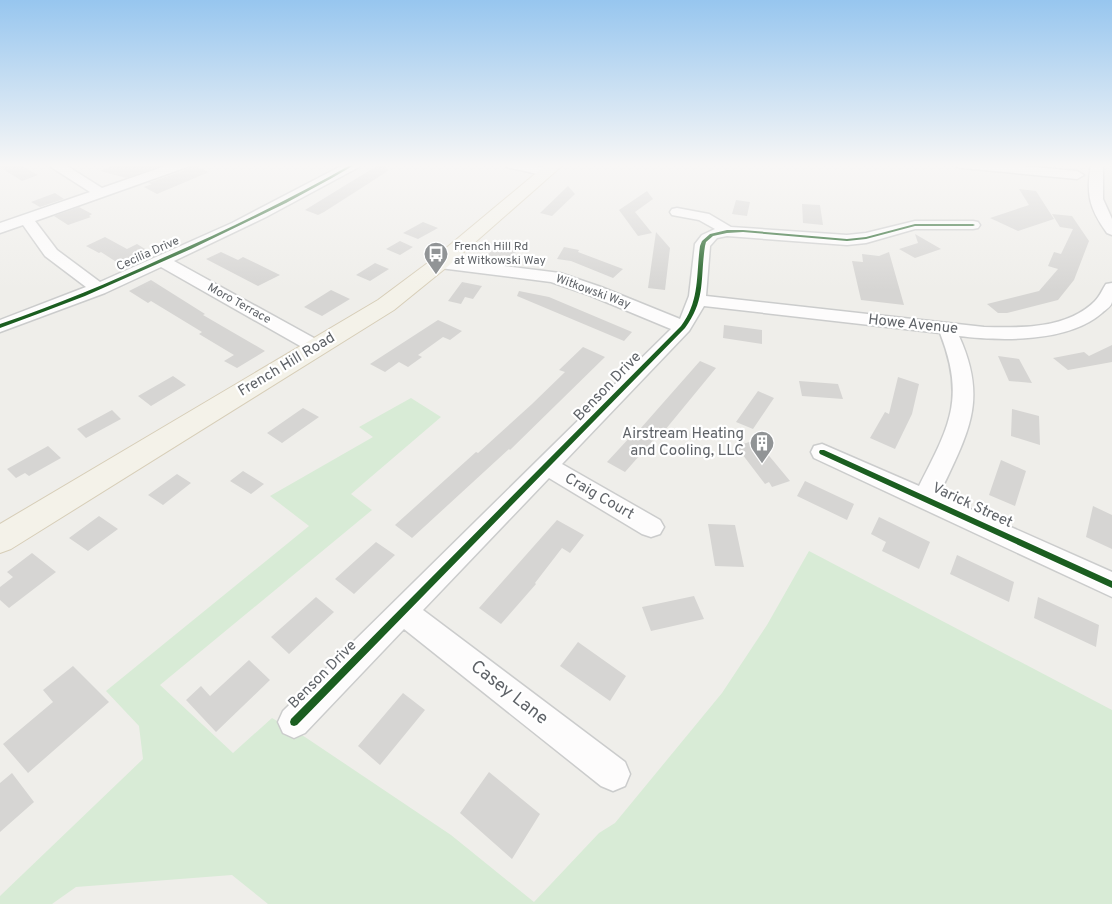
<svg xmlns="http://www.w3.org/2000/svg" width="1112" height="904" font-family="Overpass,sans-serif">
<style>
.green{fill:#d8ebd6}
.building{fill:#d6d5d3}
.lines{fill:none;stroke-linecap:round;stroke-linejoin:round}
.minor-casing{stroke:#cbcccc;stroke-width:3}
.major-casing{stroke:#d7ceb8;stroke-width:2}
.minor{fill:#fdfcfc;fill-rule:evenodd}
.major{fill:#f4f2e9;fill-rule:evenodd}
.cycleway-casing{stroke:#fff;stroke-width:3}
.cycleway{fill:#1b5e20;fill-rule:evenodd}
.labels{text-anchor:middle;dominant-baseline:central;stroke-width:4.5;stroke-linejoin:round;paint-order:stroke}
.far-poi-label{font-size:12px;fill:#5f6368;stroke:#fff;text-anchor:start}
.far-street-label{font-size:12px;fill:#5f6368;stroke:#fff}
.street-label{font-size:15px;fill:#5f6368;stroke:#fff}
.poi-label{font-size:15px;fill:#5f6368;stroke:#fff;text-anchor:end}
.near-street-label{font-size:18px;fill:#5f6368;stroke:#fff}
</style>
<rect width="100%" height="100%" fill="#efeeea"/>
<path class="green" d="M411,398L441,417L351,494L372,510L160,685L233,753L272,718L305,737L451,835L534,902L599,833L615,823L722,693L767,625L809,551L1112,710V904H268L232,875L76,887L52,904H0V896L143,759L139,726L106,691L309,526L270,496L373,437L359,427Z"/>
<path class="building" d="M0,164H18L38,175L22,181L0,167Z
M116,164H166L126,178L100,171Z
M190,164L209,172L157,194L144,187L152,184L148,183L188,169Z
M380,164H384L388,171L324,212L318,215L305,210Z
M568,186L575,194L552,216L540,213Z
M1019,189L1036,191L1054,219L1018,231L990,218L1029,205Z
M647,191L653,199L635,212L652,233L638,236L619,210Z
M55,193L64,199L40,207L31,202Z
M736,200L750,202L747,216L732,214Z
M802,204L820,205L823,225L803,223Z
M79,207L92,214L89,216L91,217L68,225L54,216Z
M1052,214L1072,216L1089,241L1074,280L1058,300L1007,313H998L987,304L1039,291L1058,269L1048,266L1054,252L1061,254L1073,229L1060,227Z
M423,222L438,228L418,239L403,233Z
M656,232L670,248L665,290L648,288Z
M915,234L941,249L915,258L899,249L918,243Z
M105,237L127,249L137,244L150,252L121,265L101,252L99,253L86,246Z
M400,241L413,247L400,255L386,249Z
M501,241L522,247L511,257L503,255L498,261L485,257Z
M564,247L579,250L578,252L623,269L613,278L571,261L557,259Z
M221,252L238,260L243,257L280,275L258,286L206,259Z
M889,252L904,305L861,300L852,261L863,262L862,254L879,256Z
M375,263L389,269L370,281L356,275Z
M151,280L205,314L203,315L265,351L237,368L224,361L234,355L199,334L202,332L151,301L148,303L129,291Z
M462,282L482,286L473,299L465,297L461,304L448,301Z
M331,290L350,299L322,316L304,307Z
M519,291L549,297L632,332L624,341L517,296Z
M438,320L462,331L450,340L443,337L418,355L422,357L408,367L399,362L385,372L370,364Z
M724,325L762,330V344L723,338Z
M1112,345V362L1068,370L1053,358L1084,352L1089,356Z
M583,347L605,357L510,450L509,449L412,538L395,525L476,452L478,453L532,404L565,372L559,370Z
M998,356L1019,359L1032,383L1009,381Z
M700,361L716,368L665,430L663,429L625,472L607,462L631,436L633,437Z
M173,376L186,385L151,406L138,396Z
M898,377L919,384L912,414L895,449L870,438L885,412L889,414Z
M799,381L838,384L843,399L802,396Z
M758,391L774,398L753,429L736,422Z
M303,408L319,417L282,443L267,433Z
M1012,409L1039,416L1040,445L1011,436Z
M112,410L121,419L86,438L77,429Z
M756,440L790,481L772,487L769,482L765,484L736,446Z
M48,446L61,458L29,476L25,473L16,478L7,469Z
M1001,460L1026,471L1015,506L989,495Z
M243,471L264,484L251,494L230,481Z
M177,474L191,483L163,505L148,495Z
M805,481L854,504L847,520L797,496Z
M1093,506L1112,515V549L1086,537Z
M99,516L118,529L88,551L69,538Z
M879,517L930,542L919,569L882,551L886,542L871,534Z
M557,520L584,535L570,553L562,548L535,583L536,584L501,624L479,608Z
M708,524L735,525L744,567L715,566Z
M376,542L395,555L354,594L335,579Z
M32,553L56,572L9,608L0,600V587L13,577L7,572Z
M957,555L1014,582L1009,602L950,574Z
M694,596L704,619L651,631L642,607Z
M316,597L334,612L289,654L271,637Z
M1038,597L1099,625L1096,647L1034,618Z
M578,642L626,676L610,701L560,666Z
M249,660L270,680L216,732L186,700L201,686L210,696Z
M73,666L109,702L28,773L3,744L53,702L43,690Z
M403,693L425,710L380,765L358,746Z
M489,772L540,814L512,859L460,813Z
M12,773L34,802L0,832V783Z"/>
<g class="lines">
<defs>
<path id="minor" d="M50,164H64L102,188L171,164H188L187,167L35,221L57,250L100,282L232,223L345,164H360L359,167L266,217L174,261L323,343L325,347L323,351L316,353L309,351L161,267L105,293L0,332V320L86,287L45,256L23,225L0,233V223L90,192L51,167Z
M506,164H527L551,169L553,172L546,176L507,167Z
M956,164H999L1077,171L1084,175L1077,179L962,168L957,167Z
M1091,164H1103V199L1112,219V235L1107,233C1089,208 1086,194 1091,164Z
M677,208L709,214L731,227L847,235L866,233L915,221H973L978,222L980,225L978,228L973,229H915L866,243L847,245L727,236L717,238L710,246L706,296L984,327C1021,328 1067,329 1095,301C1100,296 1102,290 1106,284L1112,283C1112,289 1112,297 1112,302C1111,307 1105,310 1102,313C1068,343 1000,341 959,336C989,402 967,434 939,495L1112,572V597L814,458L811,452L814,446L822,444L919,486C949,427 966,399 940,333L704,306L689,331L562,464L660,520L664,527L660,534L651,537L642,534L549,478L423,610L625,762L630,774L625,786L613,791L601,786L404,629L305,733L294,738L283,733L278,722L283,711L671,329L589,295L551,282L440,268L434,266L432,263L434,260L440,258L560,273L601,287L680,319L689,296L695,244L702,235L715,229L699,220L672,215L670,212L672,209Z"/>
<path id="major" d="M547,164H564L447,267L394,310L11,549L0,553V524L378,300L433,259Z"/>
</defs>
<use href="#minor" class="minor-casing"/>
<use href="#major" class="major-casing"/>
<use href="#minor" class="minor"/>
<use href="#major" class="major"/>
<defs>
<path id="cycleway" d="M352,164H356L332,178L286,203L191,249L85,296L43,312L0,328V324C56,305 111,282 165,257C229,229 292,198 352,164Z
M915,224H973L975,225L973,226H915L866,239L847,241L743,232L727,233L713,236L706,242L705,246C700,279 706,300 685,328L297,725L294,726L291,725L290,722L291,719L681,326C700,301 696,275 700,246L702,241L710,234L727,230H743L847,239L866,237Z
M820,450H824L1112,581V588L820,454L819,452Z"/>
</defs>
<use href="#cycleway" class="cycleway-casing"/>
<use href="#cycleway" class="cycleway"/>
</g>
<linearGradient id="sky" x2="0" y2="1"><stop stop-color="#97c6ef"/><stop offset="0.57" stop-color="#f8f7f6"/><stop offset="1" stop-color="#f8f7f6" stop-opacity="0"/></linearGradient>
<rect width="1112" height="290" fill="url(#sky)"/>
<defs>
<symbol id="bus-pin" viewBox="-11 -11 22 30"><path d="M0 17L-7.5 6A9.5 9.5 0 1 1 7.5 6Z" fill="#919496" stroke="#fff"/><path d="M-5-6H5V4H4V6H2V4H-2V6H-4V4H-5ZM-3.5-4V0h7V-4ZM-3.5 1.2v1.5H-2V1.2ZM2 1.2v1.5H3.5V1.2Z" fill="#fff"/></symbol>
<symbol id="building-pin" viewBox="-11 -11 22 30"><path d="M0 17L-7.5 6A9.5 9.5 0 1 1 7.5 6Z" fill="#919496" stroke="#fff"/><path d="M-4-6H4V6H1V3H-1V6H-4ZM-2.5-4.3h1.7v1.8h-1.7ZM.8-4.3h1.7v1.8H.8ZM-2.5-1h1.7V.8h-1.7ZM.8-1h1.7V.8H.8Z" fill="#fff"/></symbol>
</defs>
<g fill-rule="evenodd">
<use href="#bus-pin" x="422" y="240" width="28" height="38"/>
<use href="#building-pin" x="748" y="429" width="28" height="38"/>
</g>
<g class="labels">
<g class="far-poi-label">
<text x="454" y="247">French Hill Rd<tspan x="454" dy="14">at Witkowski Way</tspan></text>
</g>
<g class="far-street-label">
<text transform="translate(148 254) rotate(-24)">Cecilia Drive</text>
<text transform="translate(593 292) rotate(20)">Witkowski Way</text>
<text transform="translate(239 304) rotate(29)">Moro Terrace</text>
</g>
<g class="street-label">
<text transform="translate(913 325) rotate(6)">Howe Avenue</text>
<text transform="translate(287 365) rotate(-31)">French Hill Road</text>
<text transform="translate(608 387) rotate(-46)">Benson Drive</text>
<text transform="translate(599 497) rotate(30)">Craig Court</text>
<text transform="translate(972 506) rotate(25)">Varick Street</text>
<text transform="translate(323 675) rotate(-45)">Benson Drive</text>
</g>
<g class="poi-label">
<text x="744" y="434">Airstream Heating<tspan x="744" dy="17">and Cooling, LLC</tspan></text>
</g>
<g class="near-street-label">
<text transform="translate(509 693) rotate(38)">Casey Lane</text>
</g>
</g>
</svg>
